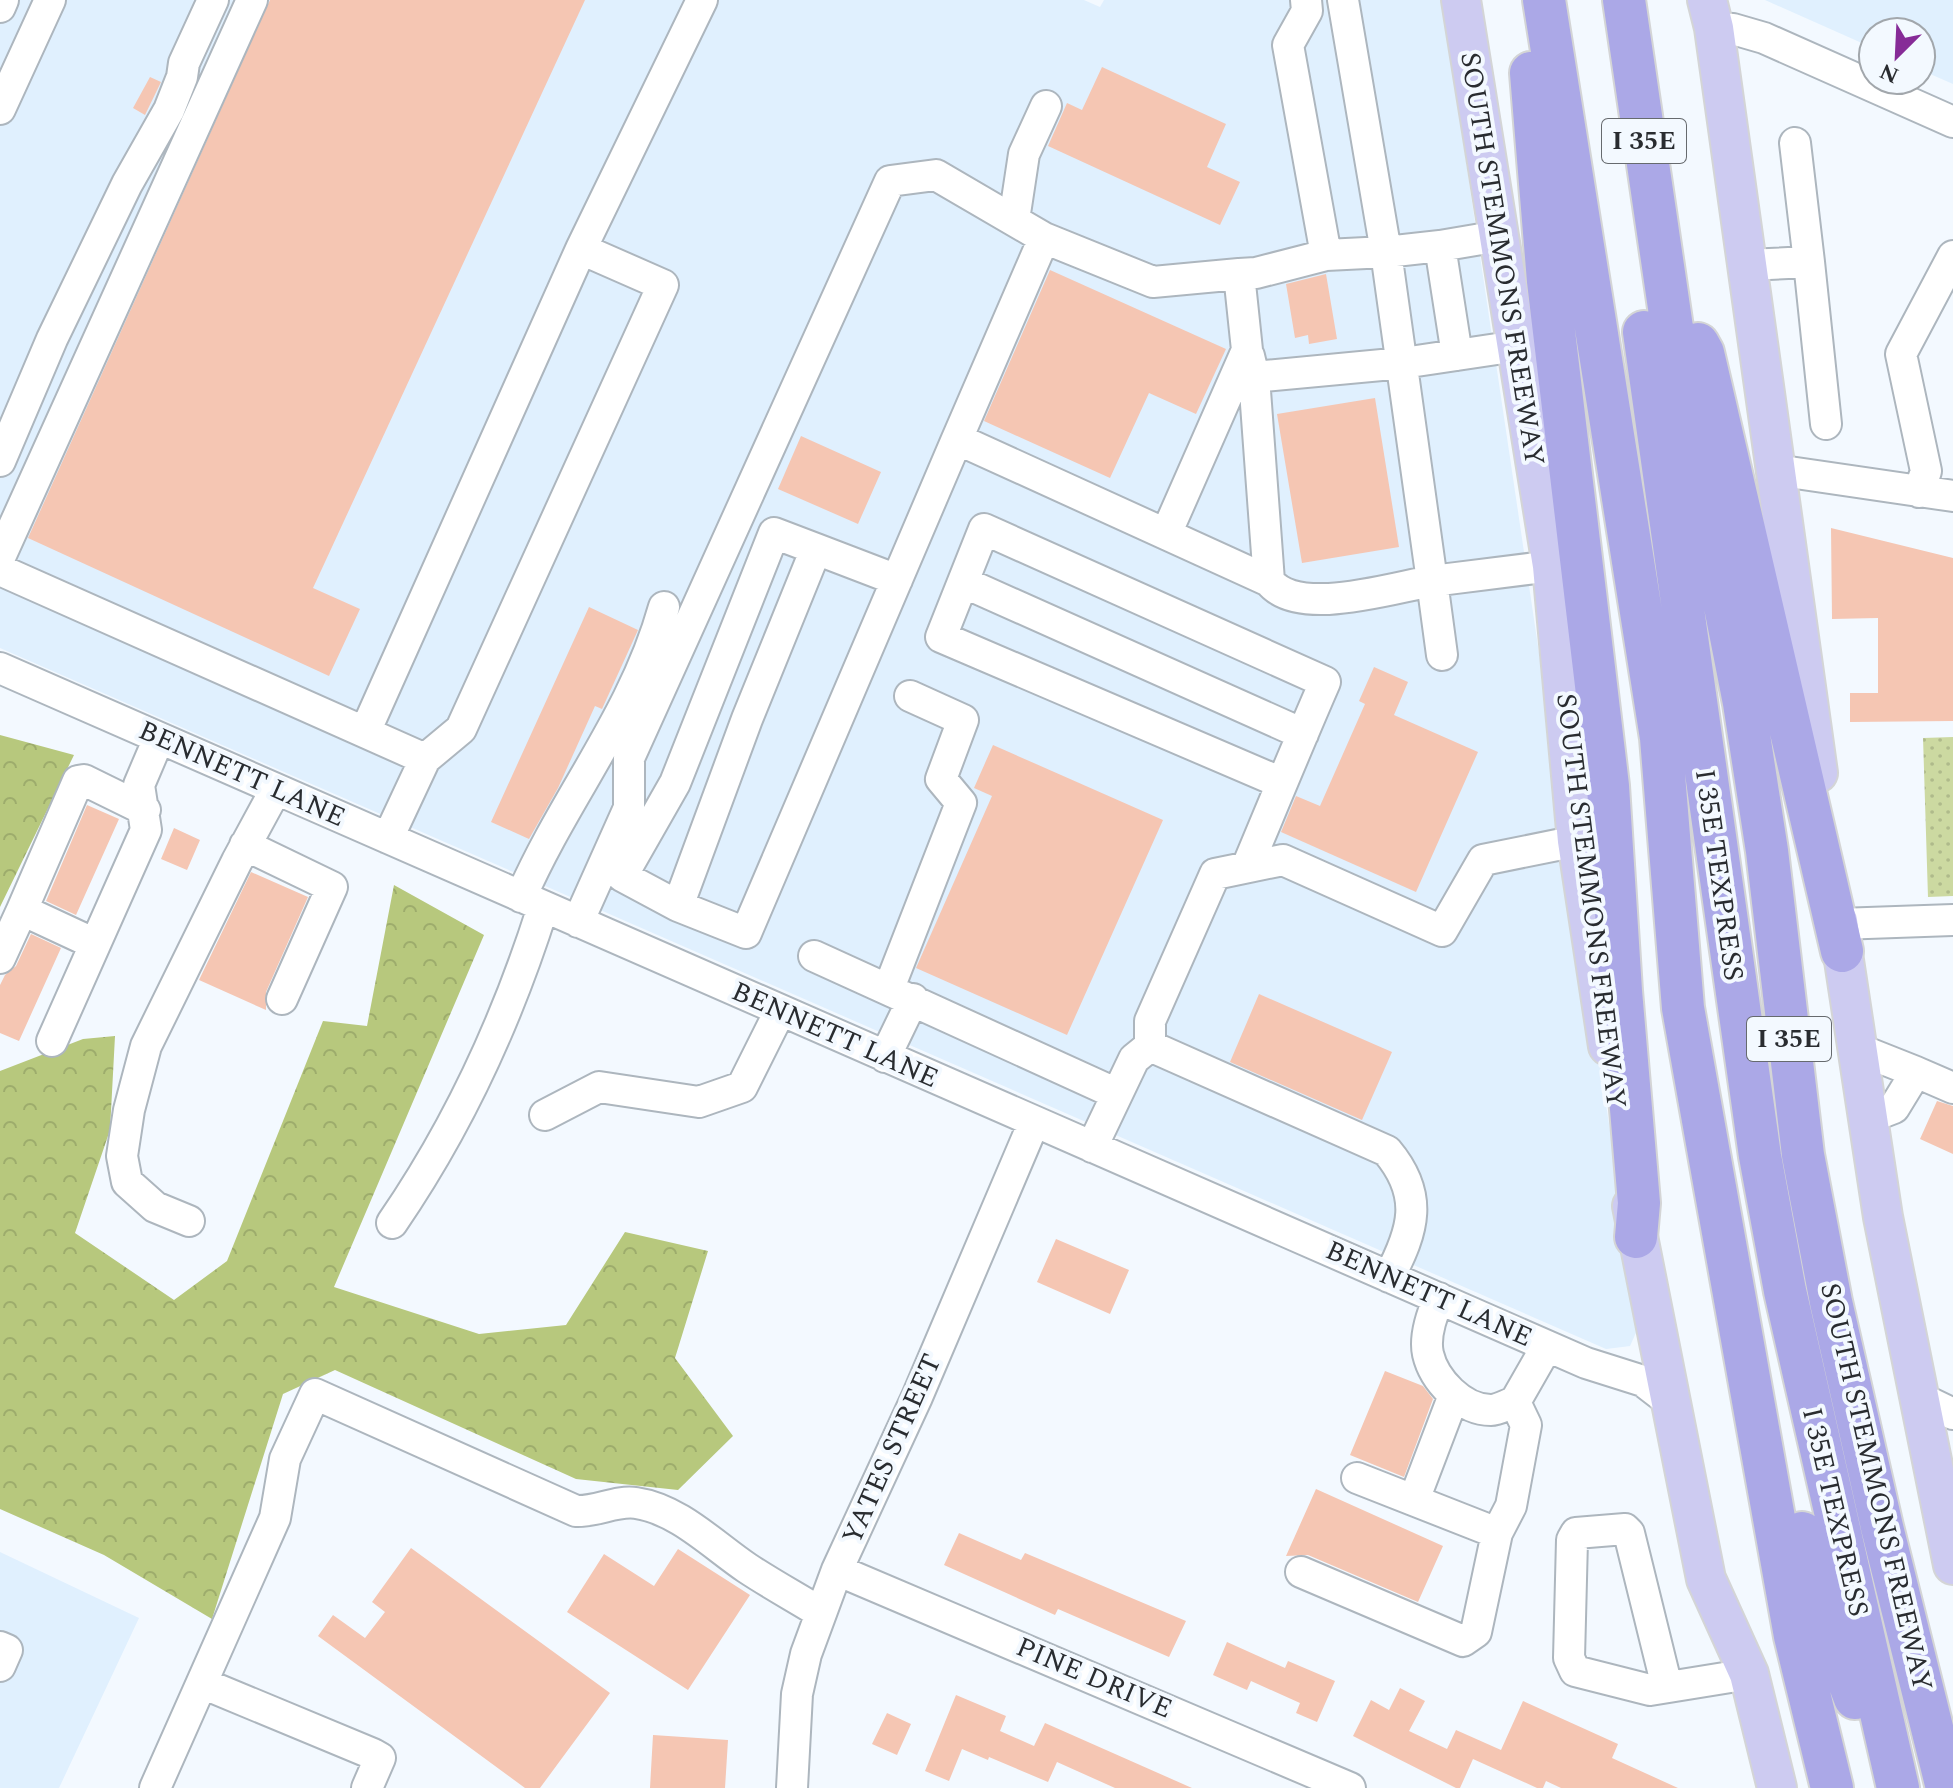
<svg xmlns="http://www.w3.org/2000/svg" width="1953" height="1788" font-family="Spectral,serif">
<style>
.built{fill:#e0f0fe}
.grass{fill:url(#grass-dots)}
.forest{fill:url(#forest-crowns)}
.building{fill:#f5c6b3}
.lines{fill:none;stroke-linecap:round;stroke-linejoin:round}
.minor-casing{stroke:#adb6be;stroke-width:34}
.major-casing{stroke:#d4d5d6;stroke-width:42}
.highway-casing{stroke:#d4d5d6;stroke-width:46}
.minor{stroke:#fff;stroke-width:30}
.major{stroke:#cdcbf1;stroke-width:38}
.highway{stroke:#aba8e7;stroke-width:42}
.labels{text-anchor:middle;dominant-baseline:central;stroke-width:8;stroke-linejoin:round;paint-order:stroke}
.shield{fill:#f3f9ff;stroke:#666a6e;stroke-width:2}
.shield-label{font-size:26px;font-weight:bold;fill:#292c30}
.street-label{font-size:28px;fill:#292c30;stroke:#f3f9ff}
</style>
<defs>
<pattern id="grass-dots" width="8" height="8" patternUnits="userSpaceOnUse" patternTransform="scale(2)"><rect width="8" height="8" fill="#ccd9a1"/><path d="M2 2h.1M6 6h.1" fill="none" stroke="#afba8b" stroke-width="1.8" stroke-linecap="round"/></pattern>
<pattern id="forest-crowns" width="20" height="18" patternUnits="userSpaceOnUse" patternTransform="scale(2)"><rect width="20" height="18" fill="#b7c87d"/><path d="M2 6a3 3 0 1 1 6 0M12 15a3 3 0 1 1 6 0" fill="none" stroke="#9dac6c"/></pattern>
</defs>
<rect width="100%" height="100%" fill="#f3f9ff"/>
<path class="built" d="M0,0H1084L1100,7L1104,0H1442L1639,1326L1630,1346L1606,1349L0,648Z
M1765,0H1953V84L1921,70V32H1873V48Z
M0,1552L139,1618L59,1788H0Z"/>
<path class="grass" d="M1953,737V896L1928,897L1923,738Z"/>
<path class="forest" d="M0,735L74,755L0,907Z
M394,885L484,935L334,1287L479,1334L566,1325L625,1232L708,1251L675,1358L733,1436L678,1490L576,1479L335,1370L283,1394L212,1619L104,1555L0,1509V1071L83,1039L115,1036L110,1130L75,1233L174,1300L227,1261L323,1021L367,1026Z"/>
<path class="building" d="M270,0H585L313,588L360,609L329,676L28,538Z
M1102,67L1226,124L1207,167L1240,182L1220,225L1048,146L1067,103L1082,110Z
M150,77L161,82L145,115L133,108Z
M1050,270L1226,349L1196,414L1149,393L1110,478L984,421Z
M1326,274L1337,339L1309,344L1308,335L1295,338L1286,284Z
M1375,398L1399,547L1302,563L1277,414Z
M801,436L881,472L858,524L778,489Z
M1831,528L1953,558V721L1850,722V693H1878V618L1832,619Z
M589,607L638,630L602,709L595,706L558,788L529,839L491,822Z
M1374,667L1408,682L1394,715L1478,752L1416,892L1281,832L1296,796L1320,806L1365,704L1359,701Z
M993,745L1163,820L1067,1035L916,968L992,796L974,788Z
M87,805L119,819L76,915L46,901Z
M174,828L200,840L187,870L161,859Z
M251,872L308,897L266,992V1010L199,980Z
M31,934L61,948L19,1041L0,1033V985L5,975L16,966Z
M1259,994L1392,1052L1362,1120L1230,1062Z
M1937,1101L1953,1106V1154L1920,1139Z
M1056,1239L1129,1270L1110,1314L1037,1282Z
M1385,1371L1423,1386L1433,1399L1404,1477L1350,1455Z
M1316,1489L1443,1546L1418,1602L1308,1555L1286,1556Z
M959,1533L1021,1560L1025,1553L1186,1621L1169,1657L1058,1609L1055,1615L944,1565Z
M411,1548L610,1693L540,1788H525L318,1636L333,1615L365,1638L385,1612L372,1602Z
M678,1549L750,1595L688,1690L567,1612L604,1554L654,1586Z
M1227,1642L1285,1668L1288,1661L1335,1681L1317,1722L1296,1713L1300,1703L1251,1681L1247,1690L1213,1675Z
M1400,1688L1425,1701L1409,1731L1447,1749L1456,1730L1501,1750L1523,1701L1618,1744L1612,1758L1678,1788H1561L1546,1781L1543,1788H1537L1473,1759L1460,1788H1456L1353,1736L1371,1700L1389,1710Z
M956,1695L1006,1716L1000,1731L1034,1746L1045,1723L1192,1788H1115L1057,1762L1048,1782L989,1757L988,1760L962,1749L949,1781L925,1771Z
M887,1713L911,1724L897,1755L872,1744Z
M653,1735L728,1740L725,1788H650Z"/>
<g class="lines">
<defs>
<path id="minor" d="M1306,0L1307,11L1288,45L1326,255
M1343,0L1386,252L1440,246
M0,7L3,0
M1714,28L1733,29L1764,38L1953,122
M0,109L50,0
M1014,220L1024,154L1046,106
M1809,262L1826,424
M1747,265L1809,262L1795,143
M1457,355L1440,246L1499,236
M1249,356L1254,377L1269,581
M1254,377L1403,363L1517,346
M957,439L1044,238L1153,282L1239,274L1247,350L1166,534
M0,461L52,339L127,184L169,110L182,77L184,63L213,0
M1775,470L1953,496
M1919,492L1926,471L1901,354L1953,256
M0,557L252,0
M0,570L425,759
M897,580L816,549L747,719L678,906L746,933L957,439L1269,581C1297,618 1391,588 1432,581L1386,252L1326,255L1256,273L1239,274
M963,582L1303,734
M1442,655L1432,581L1552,566
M0,668L1586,1363L1643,1381L1669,1401
M365,732L581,249L702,0
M388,838L425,759L461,729L663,285L581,249
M245,845L332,887L282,999
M1247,867C1273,805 1298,744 1325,682L984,529L941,637L1282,783
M521,897C565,796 634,715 664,607
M678,906L622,876L675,783L774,533L816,549
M578,922L629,808V758L890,181L936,175L1044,238
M1839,924L1953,920
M95,944L22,910L78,781L84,780L145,810
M814,956L1117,1094
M0,958L22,910
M889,988L961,803L941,779L963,720L910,696
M52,1041L146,830L139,785L159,738
M1150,1046V1021L1215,874L1283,860L1442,931L1483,860L1577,841
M1858,1049L1916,1072L1894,1108L1868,1118
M885,1057L913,999
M1916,1072L1953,1088
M545,1115L599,1087L699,1102L742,1087L780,1011
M1092,1147L1134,1059L1150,1046L1387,1151C1424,1195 1414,1230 1389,1277
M189,1221L155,1207L127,1182L122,1156L129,1110L146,1046L237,861L276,789
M392,1223C458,1127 508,1018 543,907
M1439,1298C1432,1314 1424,1336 1428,1354C1434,1380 1462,1410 1491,1410C1498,1410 1508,1404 1515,1402
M1918,1397L1953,1414
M1357,1478L1497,1533
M1414,1500L1454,1395
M837,1570L1350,1788
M1301,1572L1463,1641L1476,1632L1497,1533L1511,1506L1526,1425L1515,1402L1547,1346
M0,1647L7,1650L0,1666
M202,1683L373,1754L380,1758L367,1788
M1667,1687L1629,1533L1625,1529L1576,1533L1572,1540L1569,1658L1575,1671L1650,1690L1749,1674
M155,1788L275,1518L285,1459L315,1394L576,1511C597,1512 616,1500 636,1503C678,1509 713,1545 747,1568C771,1584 797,1598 821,1613
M792,1788L797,1694L806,1654L837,1570L917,1397L1034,1122"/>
<path id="major" d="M1461,0L1552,566L1577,841L1608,1046
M1707,0L1714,28L1818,773
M1838,921L1883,1217L1953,1565
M1632,1206L1706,1579L1749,1674L1777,1788"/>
<path id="highway" d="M1544,0L1661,738L1683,1008L1795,1636L1832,1788
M1624,0L1677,362L1744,703L1767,851L1803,1155L1831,1302L1882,1527L1947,1788
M1531,73L1548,281L1608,786L1621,991L1639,1203L1636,1237
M1644,332L1760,1156L1785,1291L1898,1788
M1698,344L1703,353L1842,951
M1802,1533L1823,1613L1855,1698"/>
</defs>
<use href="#minor" class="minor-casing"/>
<use href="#major" class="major-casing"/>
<use href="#highway" class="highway-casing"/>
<use href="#minor" class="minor"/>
<use href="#major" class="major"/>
<use href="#highway" class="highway"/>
</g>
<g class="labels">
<g class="shield">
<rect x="1602" y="119" width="84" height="44" rx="6"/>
<rect x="1747" y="1017" width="84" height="44" rx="6"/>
</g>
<g class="shield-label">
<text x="1644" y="141">I 35E</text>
<text x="1789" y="1039">I 35E</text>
</g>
<g class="street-label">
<text transform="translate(1502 259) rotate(81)">SOUTH STEMMONS FREEWAY</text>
<text transform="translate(242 774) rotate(24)">BENNETT LANE</text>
<text transform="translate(1719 875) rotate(82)">I 35E TEXPRESS</text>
<text transform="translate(1591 901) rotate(83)">SOUTH STEMMONS FREEWAY</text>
<text transform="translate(835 1035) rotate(24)">BENNETT LANE</text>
<text transform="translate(1429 1294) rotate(24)">BENNETT LANE</text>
<text transform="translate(892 1449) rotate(-66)">YATES STREET</text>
<text transform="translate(1876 1487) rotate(77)">SOUTH STEMMONS FREEWAY</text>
<text transform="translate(1835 1512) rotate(77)">I 35E TEXPRESS</text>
<text transform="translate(1094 1678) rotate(23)">PINE DRIVE</text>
</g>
</g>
<g transform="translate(1897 56) rotate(204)"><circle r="38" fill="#f3f9ff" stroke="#a2a7ac" stroke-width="2"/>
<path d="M0-6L14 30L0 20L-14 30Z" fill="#862b97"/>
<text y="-12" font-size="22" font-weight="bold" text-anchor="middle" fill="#292c30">N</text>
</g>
</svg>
